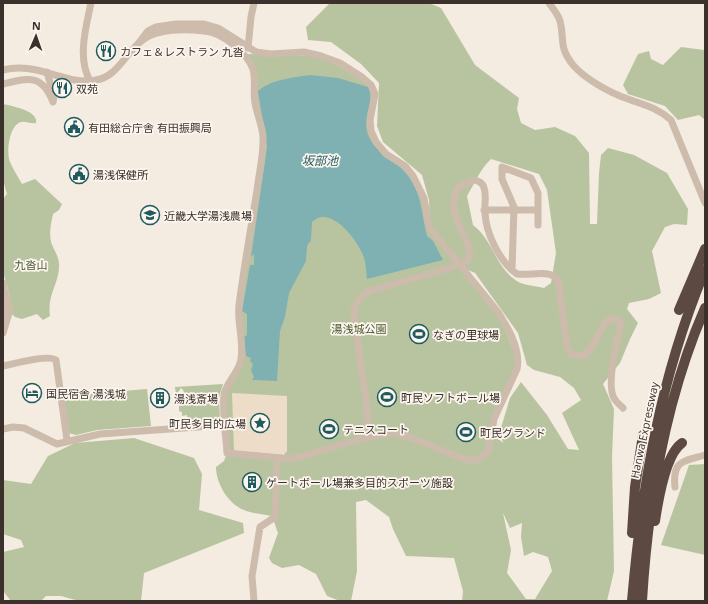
<svg xmlns="http://www.w3.org/2000/svg" width="708" height="604" font-family="'Open Sans','Noto Sans JP',sans-serif">
<style>
.green{fill:#b8c4a0;fill-rule:evenodd}
.plaza{fill:#ecdcc8}
.water{fill:#7fb0b2}
.lines{fill:none;stroke-linecap:round;stroke-linejoin:round}
.minor{stroke:#cdbbac;stroke-width:7}
.highway{stroke:#5c4a42;stroke-width:10}
.labels{text-anchor:middle;dominant-baseline:central;stroke-width:3.5;stroke-linejoin:round;paint-order:stroke}
.poi-label{font-size:11px;fill:#3b302b;stroke:#fbf5ee;text-anchor:start}
.park-label{font-size:11px;fill:#4a5a2e;stroke:#fbf5ee}
.street-label{font-size:11px;fill:#3b302b;stroke:#fbf5ee}
.water-label{font-size:12px;font-style:italic;fill:#1f5a5e;stroke:#fbf5ee}
</style>
<rect width="100%" height="100%" fill="#f4ebe1"/>
<path class="green" d="M330,3H429L441,8L475,65L519,98L517,109L521,123L535,130L555,127L575,136L589,153L590,224H597L599,173L601,155L608,148L634,155L667,173L688,209L687,225L674,224L665,227L652,251L661,293L649,299L629,303L627,309L638,323L630,339L620,363L603,384L614,409L612,457L614,571L607,601H462L463,591L454,558L406,556L393,529L389,517L366,500L356,502L357,571L351,601H340L327,596L316,574L299,565L282,568L272,563L269,558L278,533L272,516C263,514 253,514 244,510C228,504 216,483 216,467L224,461L227,453L224,397L239,367V330L263,145L254,78L243,54L321,56L371,85L373,105V137L416,181L430,228L429,200L422,175L383,142L377,126L379,83L361,64L331,42L308,40L306,27ZM491,159L539,174L547,190L556,253L551,283L544,288C535,286 520,285 514,279C495,265 492,239 473,225L467,196C475,183 480,169 491,159ZM463,268L475,273L518,333L527,365L534,370L560,377L574,388L581,400L562,413L579,450L568,449L547,415L521,382L510,398L500,431L503,443C500,440 494,436 493,431C491,418 512,375 518,361L498,312ZM503,513L510,528L522,523L521,537L524,556L533,552L548,557L552,571L535,599H526L507,573L511,550Z
M681,47L704,50L705,120L699,115L678,120L665,106L628,94L623,85L638,54L649,51L651,59L663,65Z
M3,104C12,106 39,111 36,123C31,124 25,121 21,122C9,125 6,153 10,162C13,169 18,177 22,184L35,179L62,204L59,210L53,214C51,223 49,232 51,242C54,251 60,257 59,268C58,285 47,295 50,316L43,320L37,314L22,319L15,317L12,314L10,296L3,272V199L7,194L3,180Z
M223,384L219,397L220,421L188,424L187,415L182,416V412L179,411V397L184,391L181,388L176,395L175,387Z
M147,389L151,426L97,430L76,435L68,433L64,396Z
M134,438L194,458L202,474L199,510L243,523L244,533L144,573L141,601H79L61,596H46L41,601H11L3,591V552L24,547L21,540L3,534V480L31,484L48,456L75,443Z
M705,464V555L661,545L689,465Z"/>
<path class="plaza" d="M232,393L287,396V451L284,455L234,451Z"/>
<path class="water" d="M310,75L338,78L368,87C376,102 360,117 369,137C376,153 393,158 404,171C422,190 421,212 427,236L433,241L443,260L367,279C366,270 366,259 361,251C354,236 329,205 312,222L311,240L307,246L306,261L289,293L285,317L280,331L277,381L252,380L254,377L251,370L253,364L250,361L251,358L246,356L244,337L247,335V314L242,311L250,265H254V254L251,257L267,147L258,91C272,79 292,78 310,75Z"/>
<g class="lines">
<path class="minor" d="M549,3C553,9 558,14 560,21C565,40 558,46 573,65C585,79 610,93 628,99C644,105 658,108 671,120L705,203
M248,48L251,17L254,3
M3,70C38,61 65,86 96,80C118,77 127,50 144,39C161,28 185,29 204,31C222,32 247,53 253,69C256,80 253,92 255,103C257,114 262,125 263,136C264,154 259,173 257,190C251,228 244,267 239,305C237,323 244,341 241,359C239,373 226,382 224,395C222,414 226,435 227,453L292,459L369,437L392,433L409,437L467,460H477L488,452L494,419L517,369C521,349 508,328 498,312L429,227L424,198L413,176L405,166L386,154L376,142L371,131L370,120L375,94L371,85L362,77L340,63L321,56L304,52L271,54L256,52L218,28L204,24H176L156,27L148,31L138,44
M90,81C77,58 86,27 91,3
M3,84C27,78 42,73 53,102L54,97L47,72
M484,210H538
M512,270L514,207L502,179V167L531,178L538,193V225
M3,283L6,302L3,315
M3,333L10,310L5,291
M3,366C14,364 48,354 56,360L67,440
M3,429L13,427L24,428L57,444L100,434L225,425
M369,437L366,400L354,316C354,304 359,296 370,291L453,267L468,260C477,241 440,214 459,187L473,180C478,180 483,183 484,188C487,196 484,205 485,213C486,234 500,262 517,274C531,276 547,269 558,279L567,347L571,354L583,356C598,346 597,326 611,319L619,320L621,324C617,340 606,384 614,398C616,402 620,405 623,408
M675,487C672,460 684,461 705,455
M254,601L252,576L260,527L275,517L277,458"/>
<path class="highway" d="M679,310L705,249
M655,521C658,501 665,455 682,443
M632,533L635,487L643,435
M632,601C642,485 660,378 705,270
M642,601C648,501 665,400 705,308"/>
</g>
<defs>
<symbol id="restaurant-ring" viewBox="-11 -11 22 22"><circle r="9.5" fill="#fbf5ee" stroke="#1f5a5e" stroke-width="1.5"/><path d="M-5-6h1v4h1v-4h1v4h1v-4h1v5L-1.5 .5V6h-2V.5L-5-1ZM5-6V6H3V1.5H1.5Q1.5-4 5-6Z" fill="#1f5a5e"/></symbol>
<symbol id="civic-ring" viewBox="-11 -11 22 22"><circle r="9.5" fill="#fbf5ee" stroke="#1f5a5e" stroke-width="1.5"/><path d="M-.6-6.5H3V-4.5H.6V-3L4-1V1h2V6H-6V1h2V-1L-.6-3ZM-1.2 2.5V6h2.4V2.5Z" fill="#1f5a5e"/></symbol>
<symbol id="university-ring" viewBox="-11 -11 22 22"><circle r="9.5" fill="#fbf5ee" stroke="#1f5a5e" stroke-width="1.5"/><path d="M0-5L7-2L0 1L-7-2ZM-4 1L0 2.5L4 1V4Q0 6-4 4Z" fill="#1f5a5e"/></symbol>
<symbol id="stadium-ring" viewBox="-11 -11 22 22"><circle r="9.5" fill="#fbf5ee" stroke="#1f5a5e" stroke-width="1.5"/><path d="M0-5a6.5 5 0 1 0 0 10a6.5 5 0 1 0 0-10ZM-3.5-1.8h7v3.6h-7Z" fill="#1f5a5e"/></symbol>
<symbol id="hotel-ring" viewBox="-11 -11 22 22"><circle r="9.5" fill="#fbf5ee" stroke="#1f5a5e" stroke-width="1.5"/><path d="M-6-4.5h1.5V1H6V5H4.5V3h-9V5H-6ZM-4 0a1.8 1.8 0 1 1 3.6 0ZM.5 0V-2.5h3Q6-2.5 6 0Z" fill="#1f5a5e"/></symbol>
<symbol id="building-ring" viewBox="-11 -11 22 22"><circle r="9.5" fill="#fbf5ee" stroke="#1f5a5e" stroke-width="1.5"/><path d="M-4-6H4V6H1V3H-1V6H-4ZM-2.5-4.3h1.7v1.8h-1.7ZM.8-4.3h1.7v1.8H.8ZM-2.5-1h1.7V.8h-1.7ZM.8-1h1.7V.8H.8Z" fill="#1f5a5e"/></symbol>
<symbol id="sight-ring" viewBox="-11 -11 22 22"><circle r="9.5" fill="#fbf5ee" stroke="#1f5a5e" stroke-width="1.5"/><path d="M0-6L1.8-2.2L6-1.7L2.9 1.2L3.7 5.4L0 3.3L-3.7 5.4L-2.9 1.2L-6-1.7L-1.8-2.2Z" fill="#1f5a5e"/></symbol>
</defs>
<g fill-rule="evenodd">
<use href="#restaurant-ring" x="95" y="40" width="22" height="22"/>
<use href="#restaurant-ring" x="51" y="77" width="22" height="22"/>
<use href="#civic-ring" x="63" y="116" width="22" height="22"/>
<use href="#civic-ring" x="68" y="163" width="22" height="22"/>
<use href="#university-ring" x="139" y="204" width="22" height="22"/>
<use href="#stadium-ring" x="408" y="323" width="22" height="22"/>
<use href="#hotel-ring" x="21" y="382" width="22" height="22"/>
<use href="#stadium-ring" x="376" y="386" width="22" height="22"/>
<use href="#building-ring" x="149" y="387" width="22" height="22"/>
<use href="#sight-ring" x="249" y="412" width="22" height="22"/>
<use href="#stadium-ring" x="318" y="418" width="22" height="22"/>
<use href="#stadium-ring" x="455" y="421" width="22" height="22"/>
<use href="#building-ring" x="241" y="471" width="22" height="22"/>
</g>
<g class="labels">
<g class="poi-label">
<text x="120" y="51">カフェ＆レストラン 九沓</text>
<text x="76" y="88">双苑</text>
<text x="88" y="127">有田総合庁舎 有田振興局</text>
<text x="93" y="174">湯浅保健所</text>
<text x="164" y="215">近畿大学湯浅農場</text>
<text x="433" y="334">なぎの里球場</text>
<text x="46" y="393">国民宿舎 湯浅城</text>
<text x="401" y="397">町民ソフトボール場</text>
<text x="174" y="398">湯浅斎場</text>
<text x="246" y="423" text-anchor="end">町民多目的広場</text>
<text x="343" y="429">テニスコート</text>
<text x="480" y="432">町民グランド</text>
<text x="266" y="482">ゲートボール場兼多目的スポーツ施設</text>
</g>
<g class="park-label">
<text x="31" y="264">九沓山</text>
<text x="359" y="328">湯浅城公園</text>
</g>
<g class="street-label">
<text transform="translate(644 430) rotate(-78)">Hanwa Expressway</text>
</g>
<g class="water-label">
<text x="320" y="160">坂部池</text>
</g>
</g>
<rect width="708" height="604" fill="none" stroke="#3b302b" stroke-width="8"/>
<g transform="translate(36 36) rotate(2)" stroke="#fbf5ee" stroke-width="3" paint-order="stroke">
<path d="M0-3L7 15L0 10L-7 15Z" fill="#3b302b"/>
<text y="-6" font-size="11" font-weight="bold" text-anchor="middle" fill="#3b302b">N</text>
</g>
</svg>
